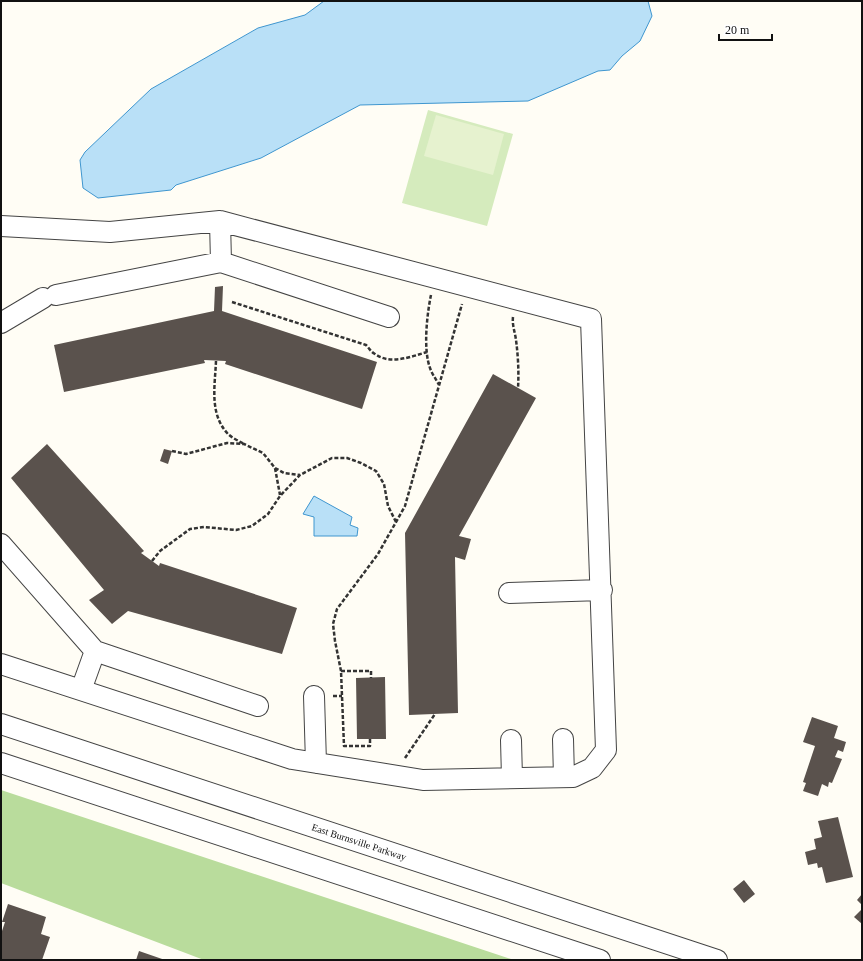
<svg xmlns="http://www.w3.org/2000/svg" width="863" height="961" font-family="'Times New Roman',serif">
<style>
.green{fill:#d5ebbd}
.forest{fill:#b9dc9c}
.pitch{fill:#e6f2cf}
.water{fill:#b9e0f7;stroke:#3f96cf}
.building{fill:#5a524d}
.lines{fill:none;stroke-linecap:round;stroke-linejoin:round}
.minor-casing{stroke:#444;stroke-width:22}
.path{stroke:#333;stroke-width:2.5;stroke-dasharray:4 2;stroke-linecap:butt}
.minor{stroke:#fff;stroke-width:20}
.labels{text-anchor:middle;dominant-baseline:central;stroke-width:4;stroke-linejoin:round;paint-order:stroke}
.street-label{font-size:10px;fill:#111;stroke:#fff}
</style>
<rect width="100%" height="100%" fill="#fffdf5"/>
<path class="green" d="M428,110L513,134L487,226L402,203Z"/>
<path class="forest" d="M1,790L514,960H204L1,883Z"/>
<path class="pitch" d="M436,115L504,134L493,175L424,156Z"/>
<path class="water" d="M324,1H648L652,16L640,41L622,56L610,70L598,71L528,101L360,105L261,158L176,185L171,190L98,198L83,188L80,160L85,152L151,89L258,28L305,15Z
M314,496L352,517L350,525L358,528L357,536H314V517L303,514Z"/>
<path class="building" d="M223,286L222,311L377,362L362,409L225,364L226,361L204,360L205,363L64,392L54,345L214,311L215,287Z
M493,374L536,398L459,536L471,539L465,560L455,557L458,713L409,715L405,533Z
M47,444L144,551L141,553L159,566L160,563L297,608L282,654L128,611L112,624L89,600L104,590L11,478Z
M164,449L172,451L168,464L160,461Z
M385,677L386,739H357L356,678Z
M812,717L838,726L834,738L846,742L843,752L838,750L835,757L842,759L832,783L829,782L828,787L822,784L818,796L803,791L806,783L803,782L815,746L803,742Z
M838,817L853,877L826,883L822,867L818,868L817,863L808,865L805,852L816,849L814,839L822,837L818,821Z
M744,880L755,894L744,903L733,889Z
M862,894V905L857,900Z
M8,904L46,917L41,934L50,937L42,960H1V934L5,922H2Z
M862,909V924L854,917Z
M139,951L165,960H136Z"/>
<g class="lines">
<defs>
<path id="minor" d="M220,221L221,262
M1,226L110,232L220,221L591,319L606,750L592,768L573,777L423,780L292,759L1,664
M56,295L221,262L389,317
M1,323L43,298
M1,544L95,651L258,706
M509,593L602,590
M81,690L95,651
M314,696L316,763
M1,724L717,960
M563,739L564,777
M511,740L512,778
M1,763L600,960"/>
</defs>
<use href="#minor" class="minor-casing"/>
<path class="path" d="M431,295C427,314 423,349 430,368C432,374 436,379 439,385
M232,302L366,345C369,348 371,352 375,354C390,365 410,357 427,352
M513,317C512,325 515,332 516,340C518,355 519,372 518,388
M216,361C215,386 209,414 228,434C232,438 239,441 244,444
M172,451L186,454L227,443L244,444L263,453L275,468L284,473L300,475
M275,468L280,495
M152,561L160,551L190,529L204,527L236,530L252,526L268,514L280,496L300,475L332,458H347L361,463L376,471L384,484L388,506L396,522
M341,671H371V678
M333,696H342
M370,739V746H344L341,671L335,641L333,624L337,609L378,554L405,506L462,304
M405,758L435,714"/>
<use href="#minor" class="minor"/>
</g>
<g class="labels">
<g class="street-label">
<text transform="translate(359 842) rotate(18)">East Burnsville Parkway</text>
</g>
</g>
<rect width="863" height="961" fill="none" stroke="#111111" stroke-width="4"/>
<path d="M719 34v6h53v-6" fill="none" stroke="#111111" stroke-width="2"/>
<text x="725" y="34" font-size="12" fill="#111111" stroke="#ffffff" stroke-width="3" paint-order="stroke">20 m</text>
</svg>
